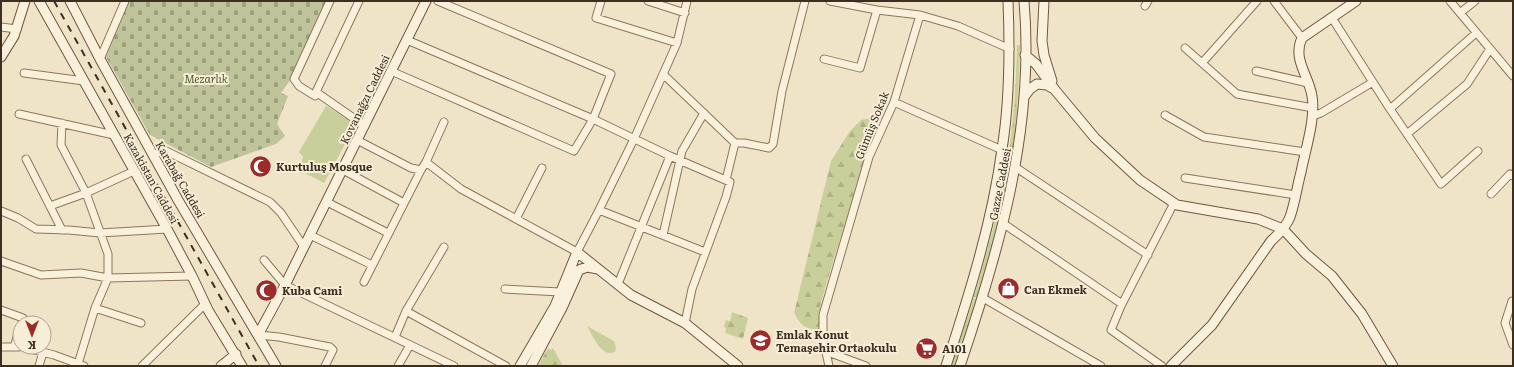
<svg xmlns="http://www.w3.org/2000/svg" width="1514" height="367" font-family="Literata,serif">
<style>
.grass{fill:url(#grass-tufts)}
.forest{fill:url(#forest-firs)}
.cemetery{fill:url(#cemetery-stones)}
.park{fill:#c9cf9b}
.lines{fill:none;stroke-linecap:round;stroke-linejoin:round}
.street-casing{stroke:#8d765c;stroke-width:9}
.secondary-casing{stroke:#6f573f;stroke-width:11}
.street{stroke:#faf1dc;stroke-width:7}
.secondary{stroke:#faf1dc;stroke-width:9}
.rail{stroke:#3d2e20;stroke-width:2;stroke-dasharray:7 7;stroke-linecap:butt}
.labels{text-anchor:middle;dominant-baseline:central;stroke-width:4;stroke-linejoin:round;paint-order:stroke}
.park-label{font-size:11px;font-style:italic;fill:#4d5a26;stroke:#f7eed8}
.street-label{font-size:11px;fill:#3d2e20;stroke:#f7eed8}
.poi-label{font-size:11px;font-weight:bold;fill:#3d2e20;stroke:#f7eed8;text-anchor:start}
</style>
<defs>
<pattern id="grass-tufts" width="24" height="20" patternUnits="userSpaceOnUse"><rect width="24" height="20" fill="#c9cf9b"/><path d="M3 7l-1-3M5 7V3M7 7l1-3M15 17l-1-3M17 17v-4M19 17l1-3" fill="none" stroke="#aeb285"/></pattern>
<pattern id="forest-firs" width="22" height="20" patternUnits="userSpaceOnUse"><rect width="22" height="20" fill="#c9cf9b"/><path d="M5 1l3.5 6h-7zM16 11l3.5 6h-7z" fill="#aeb285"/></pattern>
<pattern id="cemetery-stones" width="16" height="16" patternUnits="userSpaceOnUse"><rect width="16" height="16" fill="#bfc49a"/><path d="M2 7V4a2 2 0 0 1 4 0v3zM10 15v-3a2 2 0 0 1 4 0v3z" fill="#9ca07d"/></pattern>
</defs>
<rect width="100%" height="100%" fill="#f0e4c8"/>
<path class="grass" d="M1017,45H1020C1019,97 1015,149 1004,200C997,233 987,265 977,298L974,297C987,251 1001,205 1008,157C1014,120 1016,83 1017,45Z
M974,298L977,299L956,366H951Z"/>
<path class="forest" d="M876,117L874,133L828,278L820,307L819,330C804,329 801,325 794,313L831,161L850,131L861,120Z
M732,312L748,318L743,339L725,333L726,328L724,327L726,320L730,321Z
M548,348L551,350L553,348L563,366H538Z"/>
<path class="cemetery" d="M129,1H327L291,79L281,93L288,96L277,124L285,136L276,144L211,167L150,135L105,55Z"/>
<path class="park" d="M326,106L356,124L324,183L299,170L303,157L299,152Z
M587,326L614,341L616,348L615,352C601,358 593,336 587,326Z"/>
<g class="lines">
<defs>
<path id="street" d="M359,1L316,92L365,126
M601,1L596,18L677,43
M648,1L685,13
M830,1L877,10L920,15L958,26L1010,49
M1274,1L1302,38
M1450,1L1513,76
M1145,6L1148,1
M1460,13L1475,1
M1332,18L1390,109L1441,184L1478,151
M1,27L17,29
M407,40L593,119L670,156L730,182L726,197L692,289L685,323
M1185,48L1237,94L1313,108
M100,59L125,1
M824,59L860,68L877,10
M1202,63L1257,1
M391,71L574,151L593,119L611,74L438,1
M1256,71L1308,83
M24,73L84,81
M663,74L735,143
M316,92L315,96L299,86L294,79L330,1
M894,102L1002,150
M1390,109L1476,33
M19,114L114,135
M1165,115L1204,137L1305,152
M1313,116L1321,113L1373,82
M62,123L61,145L86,193L108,254V278L95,308L78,364
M1407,134L1467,84L1490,49
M357,140L411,168L421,170L426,162L461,189L577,252L599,210L634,139L677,43L687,1
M153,155L164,150L270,202L281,213L304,247
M26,159L62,230
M426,162L444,122
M1015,167L1148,255
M343,170L404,203
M1185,178L1296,195
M726,180L735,143H744L769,148L773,144L782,91L805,1
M1491,194L1510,174L1513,176
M327,202L388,233
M50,206L86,193L134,171
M599,210L705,252
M1,211L18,218L36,229L69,230L100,233L167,229
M516,219L542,168
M1004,224L1122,304
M310,235L372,265
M663,235L682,151L704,113
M264,260L285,285L454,366
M1,261L41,275L81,273L108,278L192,276
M364,282L421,170
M618,284L670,156
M505,289L560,292
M983,298L1101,366
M1512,301L1505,323L1513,345
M95,308L141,323
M1,310L23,318L22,323
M406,311L506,366
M258,335L279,337L330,347L333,350L325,366
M395,337L406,311L444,247
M1,347H19
M14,347L20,328
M23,347L54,355L84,366
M825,351L866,366
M39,366L43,352
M142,366L205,304
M398,366L410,345
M829,366L823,339V315L869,157L894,102L920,15
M1162,366L1111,330L1121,306L1174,203"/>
<path id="secondary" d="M39,1L167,229L192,276L208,310L242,366
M70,1L100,59L178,200L276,366
M1044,1L1042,41L1044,55L1052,81
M1025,55L1036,64L1055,90L1095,138L1140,180L1177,205L1258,219L1283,229L1306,254L1332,276L1362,314L1393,366
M1,57L14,36L25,1
M1024,97L1030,89L1037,84L1047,85L1054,89
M258,335L285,285L426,1
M221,366L236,354
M520,366L555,306L577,252L631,295L685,323L738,366
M531,366L562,308L579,270L587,267L598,269
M946,366C969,295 992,223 1002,149C1010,100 1010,51 1008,1
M960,366C1000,248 1035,127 1024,1
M1171,366L1212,325L1271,241C1279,234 1286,227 1290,217C1295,203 1297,187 1301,172C1305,151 1316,118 1312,96C1309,76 1292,59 1302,38L1356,1"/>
</defs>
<use href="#street" class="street-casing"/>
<use href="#secondary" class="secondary-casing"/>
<use href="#street" class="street"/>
<use href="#secondary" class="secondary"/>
<path class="rail" d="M54,1L259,366"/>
</g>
<defs>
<symbol id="mosque-disc" viewBox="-11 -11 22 22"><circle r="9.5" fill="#9e2a2b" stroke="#f7eed8"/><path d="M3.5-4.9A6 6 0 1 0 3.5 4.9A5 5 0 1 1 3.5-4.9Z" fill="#fff"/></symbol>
<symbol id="shop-disc" viewBox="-11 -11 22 22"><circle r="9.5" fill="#9e2a2b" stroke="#f7eed8"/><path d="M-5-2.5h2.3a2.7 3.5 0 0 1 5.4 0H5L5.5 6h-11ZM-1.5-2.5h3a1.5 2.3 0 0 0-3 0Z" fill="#fff"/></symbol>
<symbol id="school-disc" viewBox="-11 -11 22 22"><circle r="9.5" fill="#9e2a2b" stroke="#f7eed8"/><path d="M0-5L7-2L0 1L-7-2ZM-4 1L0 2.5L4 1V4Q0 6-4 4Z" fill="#fff"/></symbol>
<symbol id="supermarket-disc" viewBox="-11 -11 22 22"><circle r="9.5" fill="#9e2a2b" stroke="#f7eed8"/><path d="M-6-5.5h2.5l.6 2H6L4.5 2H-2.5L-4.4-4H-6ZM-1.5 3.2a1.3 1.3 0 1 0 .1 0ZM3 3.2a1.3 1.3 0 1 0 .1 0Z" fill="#fff"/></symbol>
</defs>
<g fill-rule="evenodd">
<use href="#mosque-disc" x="248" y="154" width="25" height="25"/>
<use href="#shop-disc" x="996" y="276" width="25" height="25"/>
<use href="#mosque-disc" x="254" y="278" width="25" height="25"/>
<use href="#school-disc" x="748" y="328" width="25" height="25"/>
<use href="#supermarket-disc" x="914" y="336" width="25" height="25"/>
</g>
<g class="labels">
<g class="park-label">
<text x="206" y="78">Mezarlık</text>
</g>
<g class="street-label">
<text transform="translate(364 99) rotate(-64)">Kovanağzı Caddesi</text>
<text transform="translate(871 125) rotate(-68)">Gümüş Sokak</text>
<text transform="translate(152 178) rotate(61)">Kazakistan Caddesi</text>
<text transform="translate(181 179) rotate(60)">Karabağ Caddesi</text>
<text transform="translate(999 184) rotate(-79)">Gazze Caddesi</text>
</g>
<g class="poi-label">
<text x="276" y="166">Kurtuluş Mosque</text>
<text x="1024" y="289">Can Ekmek</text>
<text x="282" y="290">Kuba Cami</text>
<text x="776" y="334">Emlak Konut<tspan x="776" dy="13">Temaşehir Ortaokulu</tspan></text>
<text x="942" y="348">A101</text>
</g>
</g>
<rect width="1514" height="367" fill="none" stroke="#3d2e20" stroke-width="4"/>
<g transform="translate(32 335) rotate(180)"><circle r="19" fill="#f7eed8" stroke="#ada18e"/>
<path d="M0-3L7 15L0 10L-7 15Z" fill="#9e2a2b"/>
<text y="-6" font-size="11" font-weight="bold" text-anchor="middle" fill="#3d2e20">K</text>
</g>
</svg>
